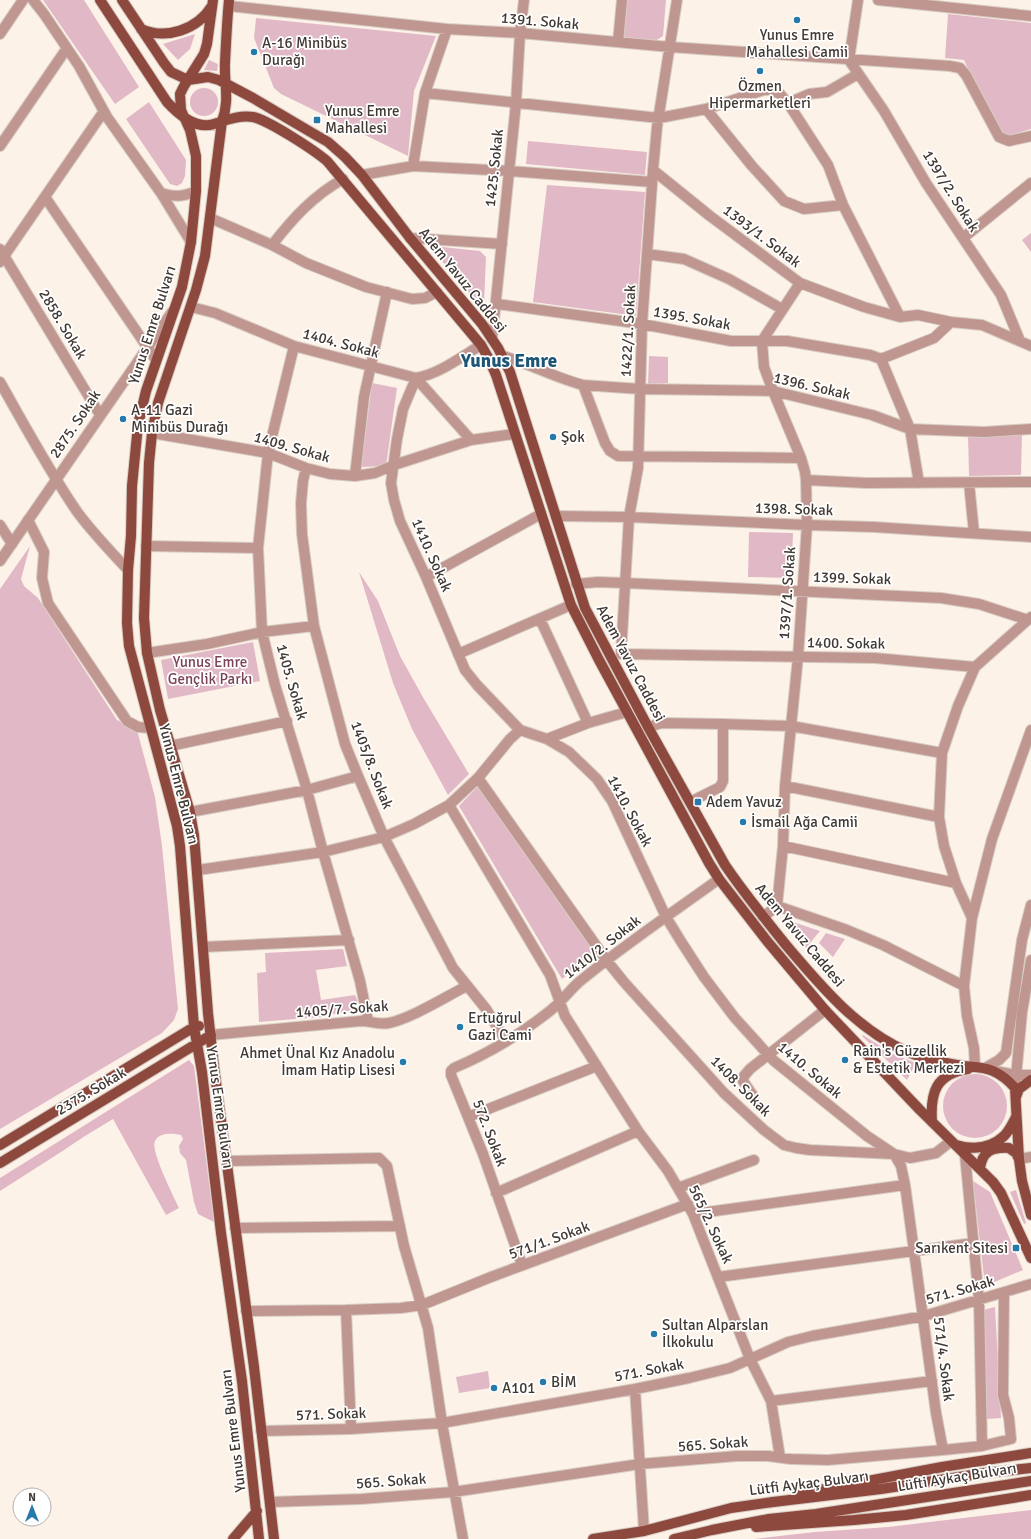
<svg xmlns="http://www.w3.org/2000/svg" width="1031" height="1539" font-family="Signika,sans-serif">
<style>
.green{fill:#e1b8c6}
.forest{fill:#e1b7c6}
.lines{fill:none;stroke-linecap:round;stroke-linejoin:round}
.minor-casing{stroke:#d7cdc4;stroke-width:12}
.tertiary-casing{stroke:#d7cdc4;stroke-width:12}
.primary-casing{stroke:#d7cdc4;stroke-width:12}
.minor{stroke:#c09790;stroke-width:10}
.tertiary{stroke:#c09790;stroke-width:10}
.primary{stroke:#8e493f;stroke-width:10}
.poi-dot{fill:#257aaa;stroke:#fff;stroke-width:1.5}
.labels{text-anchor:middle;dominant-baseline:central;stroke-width:3.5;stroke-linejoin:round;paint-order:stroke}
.street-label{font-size:15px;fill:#413933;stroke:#fff}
.poi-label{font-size:15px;fill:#413933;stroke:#fff;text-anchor:start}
.park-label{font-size:15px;fill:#7a4259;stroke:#fff}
.district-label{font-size:19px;font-weight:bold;fill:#1c5576;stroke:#fff}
</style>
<rect width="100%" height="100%" fill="#fdf2e8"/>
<path class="green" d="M43,0H84L139,87L115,104Z
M623,0H666L663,36L655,41L620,37Z
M948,14L1031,23V129L1004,137L985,106L964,60L945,58Z
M256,18L436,36L414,91L408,156L281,94L274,88L254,38Z
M195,34L190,49L178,60L163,44Z
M209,60L218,64L217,71L204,70Z
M190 102a14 14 0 1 1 28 0a14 14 0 1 1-28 0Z
M149,102L186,160L185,176L182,183L177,186L170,184L126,119Z
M528,141L647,152L645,175L526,164Z
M547,185L645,192L636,316L533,302Z
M1031,233V252L1022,240Z
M433,246L480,251L486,257L484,304L480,306L432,249Z
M649,356L668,357V383L648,384Z
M372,383L397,388L386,466L361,467Z
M1022,433L1021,475L969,476L968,434Z
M749,532L793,533L791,578L748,577Z
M30,546L21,579L24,586L38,598L117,720L137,730L155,797L162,846L178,1009L174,1020L162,1033L0,1129V589Z
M359,572L378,601L400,656L424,699L469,774L448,795L412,729L393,683Z
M253,642L260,681L168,699L161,660Z
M478,786L595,954L562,979L459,806Z
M793,922L820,931L806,948L788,926Z
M826,933L845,939L833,957L819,943Z
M343,949L347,966L316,970L321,1000L355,995L358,1002V1009L320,1017L259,1022L257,973L266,972L265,953Z
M863,1035L893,1054L916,1063L907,1080L862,1036Z
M943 1106a32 32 0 1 1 64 0a32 32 0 1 1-64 0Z
M973,1181L990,1192L1023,1270L985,1286Z
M1016,1190L1026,1223L1024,1224L1010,1192Z
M995,1307L1001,1418L987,1419L983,1310Z
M488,1371L490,1388L459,1393L456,1377Z"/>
<path class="forest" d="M189,1060L194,1066L214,1222L198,1214L194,1202L186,1160L180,1153L179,1146L183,1139L181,1135C174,1133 159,1132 155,1141C150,1150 174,1197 179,1208L166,1215L113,1119L85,1136L61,1152L0,1191V1178Z
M1031,1510V1539H754L815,1532L888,1527Z"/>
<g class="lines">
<defs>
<path id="minor" d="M33,0L44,14L79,66L107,117L161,193L191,242
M878,0L1031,16
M229,6L447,29L520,33L670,47L950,66L960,68L966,75L999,137L1009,141L1031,136
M0,34L23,0
M618,42L622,0
M849,60L884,111L926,183L1001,295L1020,341
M849,60L858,0
M425,93L659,118L706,109L767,89L780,94L788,103L828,165L843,205L900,317
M788,103L809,94L827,92L858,74
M706,109L752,166L784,201L804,209L843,205
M0,146L67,48
M413,166L425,93L447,29
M653,170L710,216L800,283L864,307L900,317L918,315L951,322L982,325L1031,346
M362,175L413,166L510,171L652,182
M161,193C175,197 183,197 196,191
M45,197L156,360
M210,218L272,245L306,263L366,287L412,299L425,298L437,292
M410,238L502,244
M963,238L1031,183
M272,245C293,218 313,196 343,179
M647,254L684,259L729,279L782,309
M0,262L104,111
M497,304L642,324L731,341H787L870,355L881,359
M191,307L215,313L294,346L416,378C439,374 461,357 481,345
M492,339L516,103L520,33L524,0
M294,346L268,453L258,548L262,632L275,685L307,790L323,852L360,981L368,1021
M503,356C530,364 556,378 583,385L605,443L610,451L618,456L801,458
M0,382C25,426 49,471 78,513C93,533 111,552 128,570
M583,385L640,389L773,391L872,415L910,429L984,432L1031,429
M152,433L268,453L306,468L330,474L355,476L375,473L394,465L471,440L514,434
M471,440L416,378L403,409L397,439L391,483L394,500L400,521L426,577L465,670L477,685L520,730L547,739L569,752L597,779L612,801L666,917L682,943L704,977L735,1018L773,1060L867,1136L894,1154L910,1158L936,1153L951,1141
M306,468L303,481L301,503L302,534L314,626L345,744L358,776L384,837L453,968L486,1009L506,1041
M355,476L364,397L387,292
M806,480L867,483L1031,482
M919,483L910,429L881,359L934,338L951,322
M969,483L974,533
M556,516L629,517L807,525L874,527L1031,537
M28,520L44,552L42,578L48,603L127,721L138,727L150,728
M0,525L12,544
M146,546L258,548
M426,577L541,514
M576,584L598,582L625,583L941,598L979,604L1028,620
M540,619L588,723
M147,653L207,644L262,632L314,626
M458,654L571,605
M621,654L629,517L638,468L642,324L653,170L657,127L677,0
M621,654L875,658L975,667
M723,724L791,726L942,753
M648,727L662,723L723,724V781L720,787L690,802
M547,739L588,723L627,712
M170,746L287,721
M478,778L607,961L624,982L724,1093L764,1130L784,1145L796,1148L810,1150L894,1154
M785,786L939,817
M449,805L550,975L565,1016L638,1131L668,1171L693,1214L750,1359L771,1401L780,1457
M190,812L307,790L358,776
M783,846L956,883
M198,870L323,852L384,837L414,824L449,805L478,778L510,739L520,730
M777,906L847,930L883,945L964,986
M763,917L777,906L783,846L785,786L798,657L803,584L807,525L806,480L805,472L801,458L773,391L764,367L762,341L800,283
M972,918L992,839L1031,730
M203,947L349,940
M211,1035L361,1021C371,1021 379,1025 389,1023C412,1018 445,997 467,986
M975,1067L974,1048L967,1016L964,986L972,918L956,883L944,846L939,817L942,753L958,706L975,667L1031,617
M995,1071L1016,1075H1031
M754,1097L743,1081L744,1076L750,1069L825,1010
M468,1117L597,1066
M894,1154L901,1166L905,1185L936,1413L943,1450
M965,1155L979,1300L982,1446
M1019,1159L1031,1157
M227,1161L379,1158L387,1166L404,1246L428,1328L442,1423L463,1539
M678,1188L754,1160
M496,1193L638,1131
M693,1214L905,1185
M235,1228L400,1226
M522,1265L483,1154L451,1075V1071L454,1068C487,1054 518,1036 546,1014C559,1005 568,992 579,982C624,945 672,913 719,879
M718,1277L974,1243
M346,1310L351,1429
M246,1311L346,1310L401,1308L422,1305L491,1277L688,1204
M635,1389L644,1531
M771,1401L932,1381
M261,1431L351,1429L442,1423L635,1389L689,1378L730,1368L788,1342L812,1336L924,1316L1031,1284
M270,1502L361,1499L453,1492L640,1464L737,1456H768L791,1459L828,1460L943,1450L982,1446L1011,1439L1009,1418L1003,1395L1004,1293"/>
<path id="tertiary" d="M0,249L100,415
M0,561L172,312
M985,1068L999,1060L1006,1053L1022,940L1031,905
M1015,1088L1022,1012L1031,960"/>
<path id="primary" d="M100,0L167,102C178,114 196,130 214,124C227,120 239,115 253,117C268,120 314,150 327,161L481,345L489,359L496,375L571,605L599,660L709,863L719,879L767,941L825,1010L920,1110L993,1182L1001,1193L1031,1258
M122,0L164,63L171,72L188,80
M213,0L207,44L204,54L184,86L180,94L181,110L190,130L196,156V191L191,242L182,287L146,391L138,425L132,486L131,536L128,570L127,623L129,646L177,826L180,846L194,1027L202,1072L221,1233L242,1381L259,1539
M229,0C227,21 226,42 225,63C224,84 230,100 222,121L205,256L196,290L158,403L152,433L149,463L144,618L147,653L160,710L190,812L194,835L208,1013L214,1067L254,1367L274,1539
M141,29C166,40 197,30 212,6
M188,80L208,77L219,80L253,98L314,134L328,142L345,157L362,175L410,238L482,324L498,348L510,372L585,608L648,727L725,865C744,893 765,919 786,945C821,986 857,1030 908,1052C926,1060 945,1063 964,1066C974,1067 984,1067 993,1071C1002,1075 1009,1081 1015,1088L1019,1159L1022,1181L1031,1215
M1016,1097L1019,1089L1031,1080
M932,1122C930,1092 936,1074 968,1069
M0,1145L194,1027L199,1026
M956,1145C973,1150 990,1149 1004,1136C1009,1131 1013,1123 1016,1117
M0,1163L211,1035
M980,1169C982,1151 992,1147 1009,1148L1016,1153L1019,1159
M799,1494L942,1467L1031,1453
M756,1527L854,1520L906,1515L1031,1495
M233,1539L257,1511
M593,1539L644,1531L731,1508L773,1502L881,1489L985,1473L1031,1468
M674,1539L712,1530L769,1519L816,1514L1031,1481"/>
</defs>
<use href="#minor" class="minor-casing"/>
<use href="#tertiary" class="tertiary-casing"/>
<use href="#primary" class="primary-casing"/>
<use href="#minor" class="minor"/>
<use href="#tertiary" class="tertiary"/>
<use href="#primary" class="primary"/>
</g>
<g class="poi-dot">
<circle cx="797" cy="20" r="4"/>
<circle cx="254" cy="52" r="4"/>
<circle cx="760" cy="71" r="4"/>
<rect x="313" y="116" width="8" height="8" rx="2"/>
<circle cx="123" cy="419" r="4"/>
<circle cx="553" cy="437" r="4"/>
<rect x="694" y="798" width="8" height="8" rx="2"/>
<circle cx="743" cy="822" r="4"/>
<circle cx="460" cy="1027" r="4"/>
<circle cx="845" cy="1060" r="4"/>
<circle cx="403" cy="1062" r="4"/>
<rect x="1012" y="1244" width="8" height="8" rx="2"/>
<circle cx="654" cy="1334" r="4"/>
<circle cx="543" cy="1382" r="4"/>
<circle cx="494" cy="1388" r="4"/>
</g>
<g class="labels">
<g class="street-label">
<text transform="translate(540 21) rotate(5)">1391. Sokak</text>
<text transform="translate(494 168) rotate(-84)">1425. Sokak</text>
<text transform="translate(951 191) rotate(58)">1397/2. Sokak</text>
<text transform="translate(762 236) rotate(37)">1393/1. Sokak</text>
<text transform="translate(463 280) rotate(51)">Adem Yavuz Caddesi</text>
<text transform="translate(692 318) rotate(10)">1395. Sokak</text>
<text transform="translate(63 324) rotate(59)">2858. Sokak</text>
<text transform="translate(152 325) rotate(-72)">Yunus Emre Bulvarı</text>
<text transform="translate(628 331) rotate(-87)">1422/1. Sokak</text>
<text transform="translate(341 343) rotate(15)">1404. Sokak</text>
<text transform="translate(812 386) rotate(13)">1396. Sokak</text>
<text transform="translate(75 424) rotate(-56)">2875. Sokak</text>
<text transform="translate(292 447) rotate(16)">1409. Sokak</text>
<text transform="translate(794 509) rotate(2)">1398. Sokak</text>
<text transform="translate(432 555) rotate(66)">1410. Sokak</text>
<text transform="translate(852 578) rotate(2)">1399. Sokak</text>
<text transform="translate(787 593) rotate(-86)">1397/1. Sokak</text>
<text transform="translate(846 643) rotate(1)">1400. Sokak</text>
<text transform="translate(631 663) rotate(62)">Adem Yavuz Caddesi</text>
<text transform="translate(292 682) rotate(74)">1405. Sokak</text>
<text transform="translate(372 765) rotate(69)">1405/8. Sokak</text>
<text transform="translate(179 784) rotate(76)">Yunus Emre Bulvarı</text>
<text transform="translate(630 811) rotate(62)">1410. Sokak</text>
<text transform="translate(800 935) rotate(50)">Adem Yavuz Caddesi</text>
<text transform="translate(602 947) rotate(-38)">1410/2. Sokak</text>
<text transform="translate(342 1009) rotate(-4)">1405/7. Sokak</text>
<text transform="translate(810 1070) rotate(40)">1410. Sokak</text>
<text transform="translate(741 1086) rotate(45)">1408. Sokak</text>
<text transform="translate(91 1091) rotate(-31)">2375. Sokak</text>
<text transform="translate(220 1107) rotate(82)">Yunus Emre Bulvarı</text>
<text transform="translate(490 1133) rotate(69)">572. Sokak</text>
<text transform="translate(711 1224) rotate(65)">565/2. Sokak</text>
<text transform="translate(549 1240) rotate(-20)">571/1. Sokak</text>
<text transform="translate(960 1290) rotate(-16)">571. Sokak</text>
<text transform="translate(944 1359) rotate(83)">571/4. Sokak</text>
<text transform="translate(649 1370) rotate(-11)">571. Sokak</text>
<text transform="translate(331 1414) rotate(-2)">571. Sokak</text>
<text transform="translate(233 1431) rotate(-97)">Yunus Emre Bulvarı</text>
<text transform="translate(713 1444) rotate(-4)">565. Sokak</text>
<text transform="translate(957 1477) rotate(-9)">Lüfti Aykaç Bulvarı</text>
<text transform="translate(391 1481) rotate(-4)">565. Sokak</text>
<text transform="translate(809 1483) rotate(-7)">Lütfi Aykaç Bulvarı</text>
</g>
<g class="poi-label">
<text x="797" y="35" text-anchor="middle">Yunus Emre<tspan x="797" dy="17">Mahallesi Camii</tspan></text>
<text x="262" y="43">A-16 Minibüs<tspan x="262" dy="17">Durağı</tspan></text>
<text x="760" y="86" text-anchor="middle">Özmen<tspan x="760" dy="17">Hipermarketleri</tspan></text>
<text x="325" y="111">Yunus Emre<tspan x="325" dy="17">Mahallesi</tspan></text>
<text x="131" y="410">A-11 Gazi<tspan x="131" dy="17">Minibüs Durağı</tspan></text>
<text x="561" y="437">Şok</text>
<text x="706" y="802">Adem Yavuz</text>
<text x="751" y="822">İsmail Ağa Camii</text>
<text x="468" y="1018">Ertuğrul<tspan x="468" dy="17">Gazi Cami</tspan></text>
<text x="853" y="1051">Rain's Güzellik<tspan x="853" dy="17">&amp; Estetik Merkezi</tspan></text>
<text x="395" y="1053" text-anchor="end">Ahmet Ünal Kız Anadolu<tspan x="395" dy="17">İmam Hatip Lisesi</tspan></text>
<text x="1008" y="1248" text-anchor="end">Sarıkent Sitesi</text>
<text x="662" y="1325">Sultan Alparslan<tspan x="662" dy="17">İlkokulu</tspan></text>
<text x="551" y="1382">BİM</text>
<text x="502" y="1388">A101</text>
</g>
<g class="park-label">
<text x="210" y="662">Yunus Emre<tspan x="210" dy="17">Gençlik Parkı</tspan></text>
</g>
<g class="district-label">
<text x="509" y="361">Yunus Emre</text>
</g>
</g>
<g transform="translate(32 1507)"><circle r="19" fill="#ffffff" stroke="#b3b0ad"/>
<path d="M0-3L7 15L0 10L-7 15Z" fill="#257aaa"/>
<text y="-6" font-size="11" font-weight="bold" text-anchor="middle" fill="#413933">N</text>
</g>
</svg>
